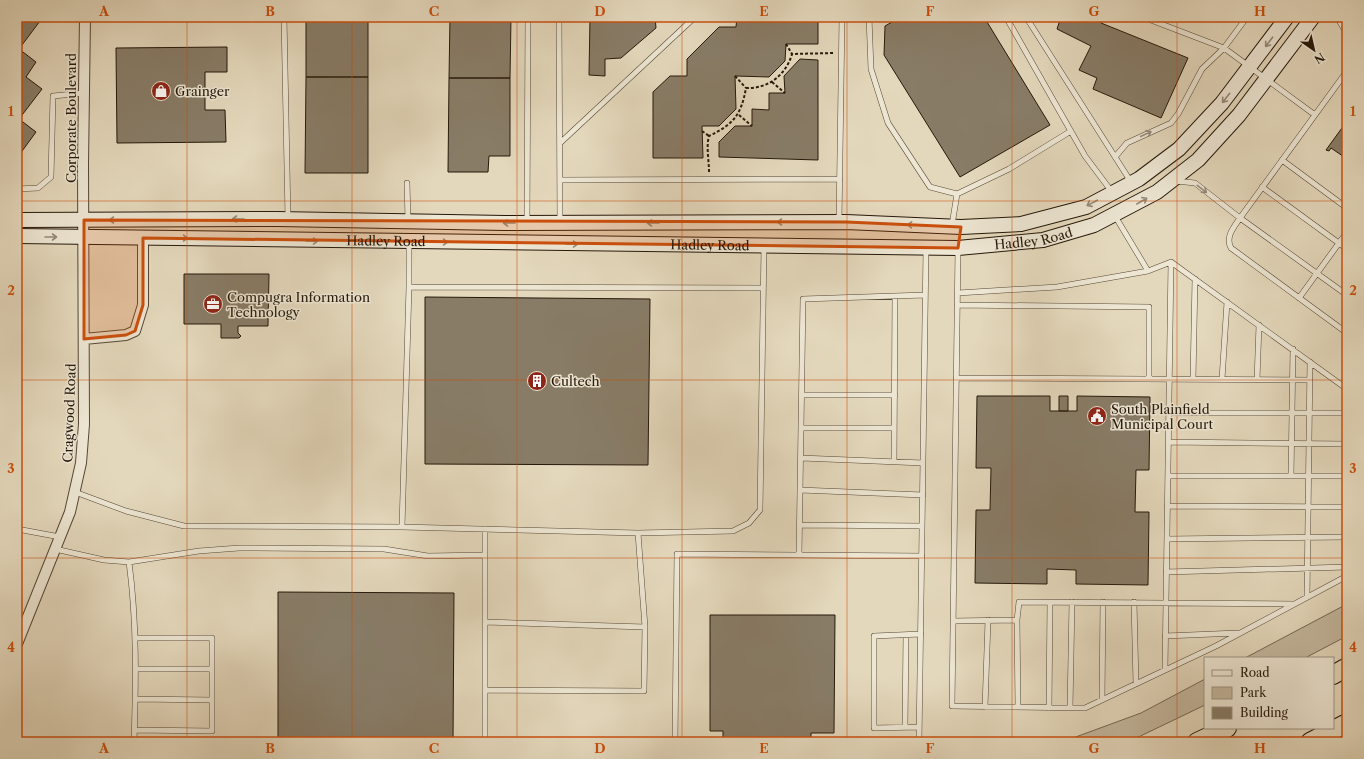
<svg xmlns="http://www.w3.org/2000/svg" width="1364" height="759" font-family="'Libre Caslon Text',serif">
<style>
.green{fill:#c4b79e;stroke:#746854}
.building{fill:#887c67;stroke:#25180a}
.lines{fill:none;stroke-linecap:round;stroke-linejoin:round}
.lane-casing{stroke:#554836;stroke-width:6}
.street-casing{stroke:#554836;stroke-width:12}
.secondary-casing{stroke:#25180a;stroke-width:16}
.highway-casing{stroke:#25180a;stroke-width:20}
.path{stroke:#25180a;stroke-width:2;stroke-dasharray:3 2;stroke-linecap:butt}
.lane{stroke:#ede6d3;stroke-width:5}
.street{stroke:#ede6d3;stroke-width:10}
.secondary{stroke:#ede6d3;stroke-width:14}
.highway{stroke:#e4d8bc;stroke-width:18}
.oneway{stroke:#938979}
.marked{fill:#cb4f0c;fill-opacity:0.2;stroke:#cb4f0c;stroke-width:3;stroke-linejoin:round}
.grid{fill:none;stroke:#cb4f0c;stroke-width:1;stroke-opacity:0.55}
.labels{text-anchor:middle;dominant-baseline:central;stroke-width:3;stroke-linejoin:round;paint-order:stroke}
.poi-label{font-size:13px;fill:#25180a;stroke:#ede6d3;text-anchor:start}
.street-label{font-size:13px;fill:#25180a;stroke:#ede6d3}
.neatline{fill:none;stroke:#cb4f0c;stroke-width:1.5}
.grid-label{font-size:13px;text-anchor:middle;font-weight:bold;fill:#cb4f0c}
</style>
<rect width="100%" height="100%" fill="#e4d8bc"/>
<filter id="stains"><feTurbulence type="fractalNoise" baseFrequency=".005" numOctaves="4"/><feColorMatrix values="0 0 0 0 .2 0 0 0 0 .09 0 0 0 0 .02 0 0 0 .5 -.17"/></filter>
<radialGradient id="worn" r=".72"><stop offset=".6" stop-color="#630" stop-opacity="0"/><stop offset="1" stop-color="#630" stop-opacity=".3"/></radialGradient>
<path class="green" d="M1347,604V636L1305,658H1245Z
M1205,679V705L1128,742H1062L1141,713Z"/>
<path class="building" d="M17,17H34L40,21L19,49L36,62L26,77L42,89L19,119L36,132L17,158Z
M306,17H368V77H306Z
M450,17H511L510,78H449Z
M590,17H655L656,28L621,58L605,59V76L589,75Z
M737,17H818V44H786L785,61L769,77L735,76L736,109L719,126H702L703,158H653V92L670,76H687V59L719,27H736Z
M901,17H984L1050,125L960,177L884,55L885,26Z
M1061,17L1103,18L1101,23L1188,58L1161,118L1093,89L1097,78L1079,70L1091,46L1057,29Z
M227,47V72H205V110H225L226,142L117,143L116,48Z
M800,59L818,60V160L719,157V142L735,126H752V109L769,110V93H785L784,76Z
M306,77H368V173H305Z
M449,78H510V156H489L488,172H448Z
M1347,121V159L1331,148L1329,151L1326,150Z
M184,274H269L268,326H238V333L241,336L239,338H221V324H184Z
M425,297L650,299L648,465L425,464Z
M17,316L19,442H17Z
M977,396H1050V411H1077V396L1150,397L1149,470H1136L1135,512H1149L1148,585L1076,584V570L1047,569V584L975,583L976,510H990L991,468H976Z
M1059,396H1068V411H1059Z
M278,592L454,593L453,742H295V738H278Z
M710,615H835L834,733H811V742H723V731H710Z"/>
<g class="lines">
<defs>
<path id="lane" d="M284,17L288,218
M559,17L560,222
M869,17L871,69L888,123L930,187L957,194L1009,169L1071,131
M1006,17L1085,156L1112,192
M1026,17L1131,182
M1143,17L1224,48L1315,115
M1337,17L1347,34
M1347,71L1240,218C1234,227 1225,237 1231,248L1347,333
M560,143L695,17
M1115,157L1127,143L1171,123L1178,114L1202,69L1224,48L1247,17
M1282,160L1347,208
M560,180L840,179
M1176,181L1195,183L1240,218L1347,295
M407,183L408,220
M1262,187L1347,249
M17,189L38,188L51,177L53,96L84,93
M1115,216L1148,271L1171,262L1347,389
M839,221L842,17
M527,222L528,17
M952,225L957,194
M958,249L952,706L1085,708L1216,646L1347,576
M409,287L763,288
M958,293L1057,287L1148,271
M1299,298L1347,232
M957,305L1149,307V378
M956,378L1310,380
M1193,379L1195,279
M1222,379L1227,302
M1257,380L1259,325
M802,395H895
M1169,413H1347
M801,428H894
M1169,442L1347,444
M801,458L923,463
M894,462L895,296
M1168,476H1347
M1291,476L1293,349
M800,490L923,495
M75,492L126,511L184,526L402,527L638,533L733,531L749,523L760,510L764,246
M1167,506L1347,507
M800,525L922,526
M402,527L409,287V242
M17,529L60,537
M1167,539L1347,537
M55,549L104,560L129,562C137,622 136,682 134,742
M799,555L803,299L925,295
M129,562L199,551L239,548L384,549L428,556L485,555
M1166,572L1347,567
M1307,597L1310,362
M1134,602L1136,684
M1017,620L1018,707
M953,621L1017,620L1019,602L1294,604
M485,622L645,627
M1165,636L1238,633
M135,669H212
M1165,670L1171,262
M486,690L644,691L645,627L638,533
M135,699L212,700
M1102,700L1103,602
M985,707L988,620
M1049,708L1050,602
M1070,708L1072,602
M905,727L906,635
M919,727L874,728V636L921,634
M135,730L212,731V638H135
M485,742V529
M675,742L677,554L922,556
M919,742L926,249"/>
<path id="street" d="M84,339L126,335L135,331L143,305V238
M17,644L70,512L81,463L84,424L83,164L85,17"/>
<g id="secondary">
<path d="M17,220L277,219L505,223L846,222L961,227L1021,224L1086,207L1139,179L1179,149L1222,103L1287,17"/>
<path id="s1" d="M17,236L958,248L1043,240L1094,225L1157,192L1198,160L1239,115L1313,17"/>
</g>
<path id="highway" d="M1333,675L1347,667
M1197,742L1227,728
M1310,742L1347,723"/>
</defs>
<use href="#lane" class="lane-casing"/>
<use href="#street" class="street-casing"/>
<use href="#secondary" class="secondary-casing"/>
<use href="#highway" class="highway-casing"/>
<path class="path" d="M786,44L792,54
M735,76L746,88
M772,82L785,93
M739,115L752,126
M702,131L709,136
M709,172C709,160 706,147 709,136C734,124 741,115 746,88C768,89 786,75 792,54L834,53"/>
<use href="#lane" class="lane"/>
<use href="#street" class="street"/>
<use href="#secondary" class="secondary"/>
<use href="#highway" class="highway"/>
</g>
<defs><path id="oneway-shaft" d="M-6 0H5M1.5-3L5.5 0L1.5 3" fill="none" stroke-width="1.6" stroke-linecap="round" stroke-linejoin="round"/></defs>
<g class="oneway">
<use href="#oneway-shaft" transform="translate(1269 42) rotate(127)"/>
<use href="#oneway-shaft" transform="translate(1226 98) rotate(128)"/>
<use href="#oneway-shaft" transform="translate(1146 134) rotate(-25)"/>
<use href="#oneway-shaft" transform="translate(1202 189) rotate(38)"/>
<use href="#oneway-shaft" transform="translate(1142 201) rotate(-30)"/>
<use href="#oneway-shaft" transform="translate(1092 203) rotate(152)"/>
<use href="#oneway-shaft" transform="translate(238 219) rotate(180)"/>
<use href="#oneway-shaft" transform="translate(115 220) rotate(180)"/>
<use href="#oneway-shaft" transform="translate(783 222) rotate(180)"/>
<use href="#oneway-shaft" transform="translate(509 223) rotate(180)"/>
<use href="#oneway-shaft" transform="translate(653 223) rotate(180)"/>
<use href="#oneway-shaft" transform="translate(913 225) rotate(-177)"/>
<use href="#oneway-shaft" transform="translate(51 237)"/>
<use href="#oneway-shaft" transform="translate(182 238) rotate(1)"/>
<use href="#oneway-shaft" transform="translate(312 241) rotate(1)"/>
<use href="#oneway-shaft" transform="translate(442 242) rotate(1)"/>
<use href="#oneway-shaft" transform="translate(572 244) rotate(1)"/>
</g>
<path class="marked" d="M84,220L846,222L961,227L958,248L143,238V305L135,331L126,335L84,339Z"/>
<path class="grid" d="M187,17V742M352,17V742M517,17V742M682,17V742M847,17V742M1012,17V742M1177,17V742M17,201H1347M17,380H1347M17,558H1347"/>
<defs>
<symbol id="shop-disc" viewBox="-11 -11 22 22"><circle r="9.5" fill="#8f2418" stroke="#ede6d3"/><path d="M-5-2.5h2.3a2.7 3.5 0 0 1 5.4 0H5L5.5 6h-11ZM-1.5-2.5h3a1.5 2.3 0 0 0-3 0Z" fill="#fff"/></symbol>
<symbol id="office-disc" viewBox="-11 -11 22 22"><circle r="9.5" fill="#8f2418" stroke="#ede6d3"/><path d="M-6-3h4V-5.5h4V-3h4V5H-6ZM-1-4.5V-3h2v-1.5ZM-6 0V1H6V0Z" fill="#fff"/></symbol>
<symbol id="building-disc" viewBox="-11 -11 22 22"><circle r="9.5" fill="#8f2418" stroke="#ede6d3"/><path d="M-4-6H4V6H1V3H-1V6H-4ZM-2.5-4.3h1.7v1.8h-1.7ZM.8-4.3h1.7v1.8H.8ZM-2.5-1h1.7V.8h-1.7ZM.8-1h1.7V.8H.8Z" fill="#fff"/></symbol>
<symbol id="civic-disc" viewBox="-11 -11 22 22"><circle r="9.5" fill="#8f2418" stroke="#ede6d3"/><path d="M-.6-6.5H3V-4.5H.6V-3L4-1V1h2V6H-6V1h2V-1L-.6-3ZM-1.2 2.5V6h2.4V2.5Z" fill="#fff"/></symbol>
</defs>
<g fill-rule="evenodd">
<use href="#shop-disc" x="150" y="80" width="22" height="22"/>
<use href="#office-disc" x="202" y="293" width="22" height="22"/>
<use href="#building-disc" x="526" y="370" width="22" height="22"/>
<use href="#civic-disc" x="1086" y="405" width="22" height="22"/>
</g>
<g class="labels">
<g class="poi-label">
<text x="175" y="91">Grainger</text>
<text x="227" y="297">Compugra Information<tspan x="227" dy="15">Technology</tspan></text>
<text x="551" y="381">Cultech</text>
<text x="1111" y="409">South Plainfield<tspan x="1111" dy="15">Municipal Court</tspan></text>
</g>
<g class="street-label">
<text transform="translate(71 118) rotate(-90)">Corporate Boulevard</text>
<text stroke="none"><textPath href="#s1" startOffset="1017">Hadley Road</textPath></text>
<text stroke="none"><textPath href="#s1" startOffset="369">Hadley Road</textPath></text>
<text stroke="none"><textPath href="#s1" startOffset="693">Hadley Road</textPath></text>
<text transform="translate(69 413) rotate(-88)">Cragwood Road</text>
</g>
</g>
<rect width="1364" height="759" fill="none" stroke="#e4d8bc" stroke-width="44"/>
<rect x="1204" y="657" width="130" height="72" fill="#ede6d3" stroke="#9d9483"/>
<rect x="1212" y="670" width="20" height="6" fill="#ede6d3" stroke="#9d9483"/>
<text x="1240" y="677" font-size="12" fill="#25180a">Road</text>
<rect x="1212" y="687" width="20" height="12" fill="#c4b79e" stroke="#9d9483"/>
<text x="1240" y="697" font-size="12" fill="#25180a">Park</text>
<rect x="1212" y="707" width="20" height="12" fill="#887c67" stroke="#9d9483"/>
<text x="1240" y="717" font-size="12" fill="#25180a">Building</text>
<g transform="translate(1314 50) rotate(146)" stroke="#ede6d3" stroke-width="3" paint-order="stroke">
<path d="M0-3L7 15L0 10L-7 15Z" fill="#25180a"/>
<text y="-6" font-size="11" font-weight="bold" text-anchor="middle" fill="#25180a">N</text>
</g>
<rect x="22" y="22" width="1320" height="715" class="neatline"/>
<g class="grid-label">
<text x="104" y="16">A</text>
<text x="270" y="16">B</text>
<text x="434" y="16">C</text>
<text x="600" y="16">D</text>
<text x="764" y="16">E</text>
<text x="930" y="16">F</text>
<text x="1094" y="16">G</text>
<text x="1260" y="16">H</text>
<text x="11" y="116">1</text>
<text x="1353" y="116">1</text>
<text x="11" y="295">2</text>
<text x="1353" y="295">2</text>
<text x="11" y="473">3</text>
<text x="1353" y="473">3</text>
<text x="11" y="652">4</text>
<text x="1353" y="652">4</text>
<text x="104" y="753">A</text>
<text x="270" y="753">B</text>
<text x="434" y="753">C</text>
<text x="600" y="753">D</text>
<text x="764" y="753">E</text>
<text x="930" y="753">F</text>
<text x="1094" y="753">G</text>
<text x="1260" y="753">H</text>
</g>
<rect width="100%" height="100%" filter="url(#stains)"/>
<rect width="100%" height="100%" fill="url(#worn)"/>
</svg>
